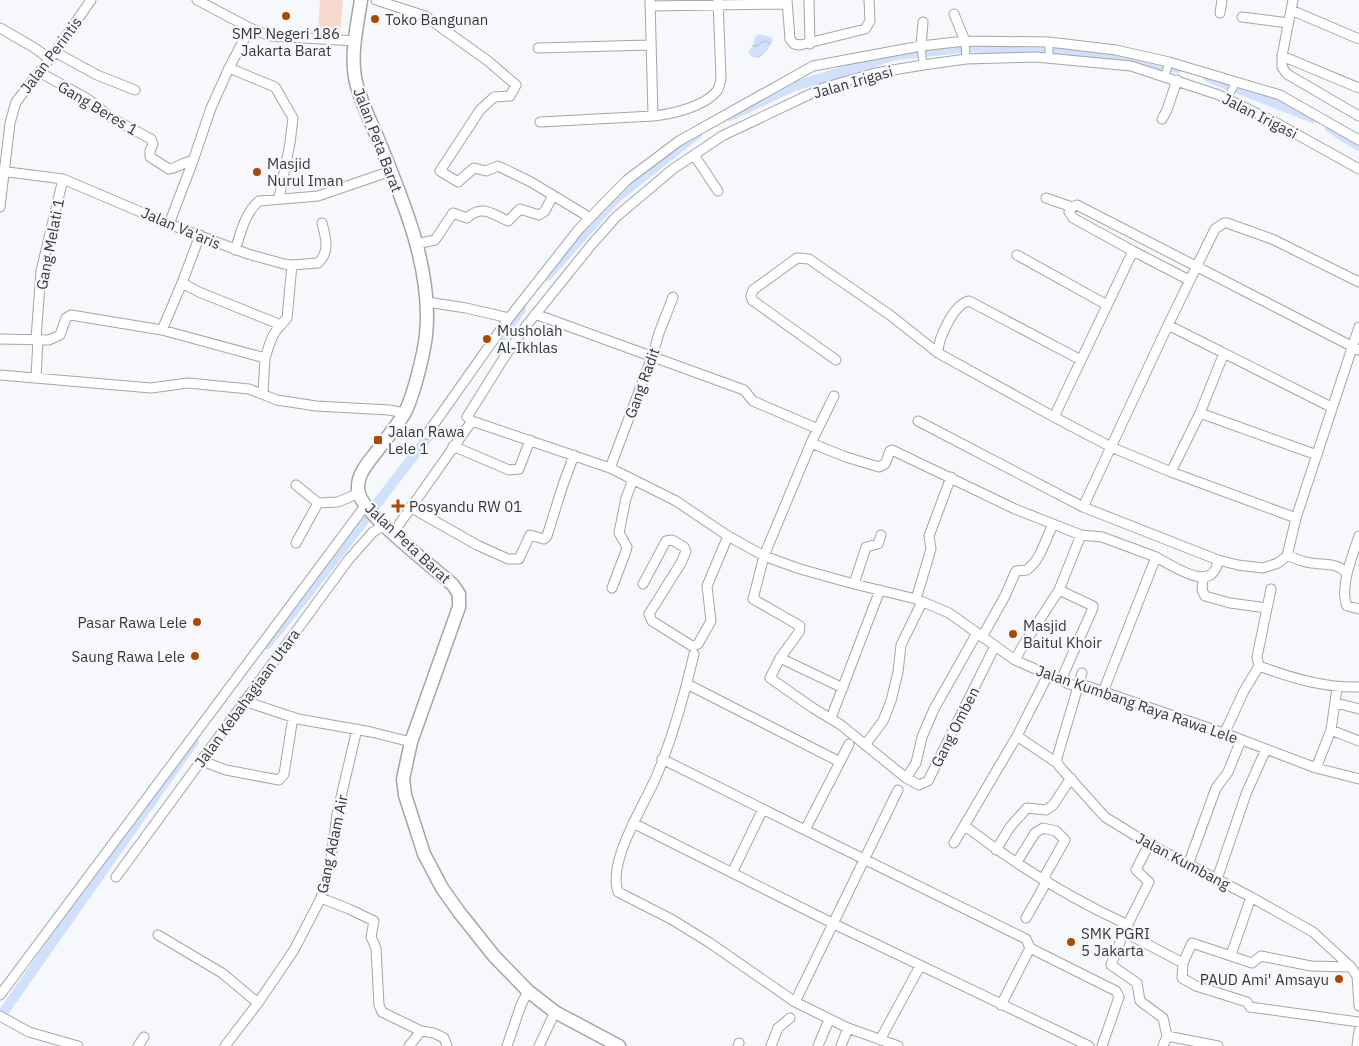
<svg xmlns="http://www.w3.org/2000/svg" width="1359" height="1046" font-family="'IBM Plex Sans',sans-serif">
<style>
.pitch{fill:#f6d9cc}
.water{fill:url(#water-waves)}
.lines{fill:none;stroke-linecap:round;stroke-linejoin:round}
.canal{stroke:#d1e0fb;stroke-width:10}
.pedestrian-casing{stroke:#a3a5a9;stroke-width:9}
.minor-casing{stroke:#a3a5a9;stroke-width:11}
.secondary-casing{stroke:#a3a5a9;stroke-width:15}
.pedestrian{stroke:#fff;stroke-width:7}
.minor{stroke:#fff;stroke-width:9}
.secondary{stroke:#fff;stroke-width:12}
.poi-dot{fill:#aa4903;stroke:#f6f8fc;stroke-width:2}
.labels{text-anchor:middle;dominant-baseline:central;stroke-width:4.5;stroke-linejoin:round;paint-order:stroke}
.poi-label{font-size:15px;fill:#363739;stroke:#f6f8fc;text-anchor:start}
.street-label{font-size:15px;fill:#363739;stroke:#f6f8fc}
</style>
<defs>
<pattern id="water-waves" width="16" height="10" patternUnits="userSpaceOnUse" patternTransform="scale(1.25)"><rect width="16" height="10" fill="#d1e0fb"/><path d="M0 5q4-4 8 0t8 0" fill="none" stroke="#b4c1d8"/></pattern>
</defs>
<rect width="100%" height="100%" fill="#f6f8fc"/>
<path class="pitch" d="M320,0H343L340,35L318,34Z"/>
<path class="water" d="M759,34L771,37L773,40L767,51L758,58L752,57L748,52L753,45L755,37Z"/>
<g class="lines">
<path class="canal" d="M1208,77L1313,118
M730,116L792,87L896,55L972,47L1026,52L1100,54L1178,68
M1330,128L1359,146
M547,276L616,198L698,133
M502,336L521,309
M267,644L309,592L435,428
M0,1017L194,741"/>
<defs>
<path id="pedestrian" d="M965,41L966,59
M1049,42V58
M921,46L923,65
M1165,76L1169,62
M1227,99L1236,82"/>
<path id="minor" d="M197,0L250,28L270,36L355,41
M376,0L425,16L488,61L516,85L510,96L494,97L480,110L440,171L458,182L474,168L486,171L498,166L531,182L584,214L588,219
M787,0L790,39L794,44L800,45L865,29L870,21L869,0
M809,0L810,44
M1293,0L1282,56V67L1287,74L1359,116
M650,6L787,4
M1291,10L1359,39
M1220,13L1222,0
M954,14L965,41
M1242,17L1288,23
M0,28L33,47L50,59
M921,46L923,22
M538,48L650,45
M55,52L97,75L135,90
M1282,56L1359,88
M229,68L275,87L293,118L290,143L279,198
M39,72L88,99L110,117L151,139L153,144L150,151V157L169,169C179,168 181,162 193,161
M653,116C672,114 704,107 717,91C719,88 720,83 721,79L718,0
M1162,119L1167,110L1177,80
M540,122L653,116L650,0
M694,155L718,191
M1359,169L1273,121L1219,95L1131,66L1036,57L966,59L923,65L875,73L823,88L722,136L673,169L616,217L592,244L526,326L507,353L467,417L472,421L610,468L676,501L728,536L764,556L800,569L854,584L916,599L949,613L1015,660L1069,684L1077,686L1084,685L1229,735L1316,768L1359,779
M0,171L63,179L169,224L248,254L284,264L292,265L318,263C330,252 326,238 322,223
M1046,198L1072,207L1077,205L1359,350
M0,207L10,123L16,102L55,52L91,0
M1072,207L1069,212L1073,218L1133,251L1189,280
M169,224L193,161L211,108L229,68L250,28
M416,244L435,240L453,213L467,218C482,204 492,214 508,221L520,209L539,215L545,211L553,195
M235,250C241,233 245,212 259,201L318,196L391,171
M1017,255L1107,305
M182,283L199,292L281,325L287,318L292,265
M427,302L466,308L509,318
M535,314L744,390L753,401L818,429
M1168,325L1331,407
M162,330L182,283L200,235
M0,339L49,340L60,335L66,318L71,315L162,330L265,358L263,393
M36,339L41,271L63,179
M938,353C938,338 954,304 969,301L1081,360
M265,358C269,346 272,333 281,325
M836,360L752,300L751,296L753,290L797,258L809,259L890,315L938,353L1054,417L1111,447L1171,472L1296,518
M0,375L151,388L188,383L249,389L277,400L316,406L389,410L405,413
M36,378L38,339
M834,396L811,443L764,556L753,599L800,626L799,632L780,658L770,678L813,708L841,725L906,778L919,785L928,781L995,646
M1200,413L1317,455
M1054,417L1133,251
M918,421L1083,507L1218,560L1238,565L1263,568L1278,563L1287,556L1296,518L1359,327
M427,434L509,318L579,229L627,180L679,141L813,66L921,46L965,41L1049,42L1116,50L1169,62L1280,95L1359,140
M811,443L846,457L879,467L885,464L890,451L892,450L1015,509L1081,535L1102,537L1156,557
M453,446L509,470L519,469L530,440
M610,468L652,357L659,333L673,297
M1171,472L1200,413L1224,353
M296,485L318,503L338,502L359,493
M410,507L477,545L508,559H519L530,535L544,539L547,536L563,485L574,455
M1083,507L1168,325L1215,229L1224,223H1227L1272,239L1359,282
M393,533L472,421
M1359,536C1353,554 1339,588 1347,606L1359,609
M296,543L318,503
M1287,556C1294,557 1299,561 1306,562C1319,566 1337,561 1346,573
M1203,578L1202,590L1205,596L1230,603L1267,608
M643,584L666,541L672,540L684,547L686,551L681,563L649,614L652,621L692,646L698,644L711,621L707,586L728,536
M854,584L866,547L878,544L881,535
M612,588L626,551L627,547L619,533L626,498L633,480
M1271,589L1257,657L1259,666C1292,678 1324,688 1359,687
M1059,590L1093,606V608L1061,680
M916,599L931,549L929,536L951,477
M982,637L1005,596L1016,571L1027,570L1035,562L1041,552L1053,524
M694,654C685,693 672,738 657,775C645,804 607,861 618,892L671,919L710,943L795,1002L848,1028L898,1046
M780,658L843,688
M1015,660L1022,647L1059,590L1081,535
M1082,673L1057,758V763L1060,767L1105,817L1149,844L1251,897L1313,932L1351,967L1357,976L1359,1006
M1103,692L1156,557C1173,566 1214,595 1218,560
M244,701L298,719L371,732L411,742
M1336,703L1359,709
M831,718L880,590
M1331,730L1359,741
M1224,734L1244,691L1259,666
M1017,736L1057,763
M865,745L883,721L891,701L898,672L901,645L922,602
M662,759L805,830L840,762L687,684
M202,761L226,770L279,780L284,774L293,717
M840,762L849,744
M1316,768L1331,730L1337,688
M906,778L916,763L922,737L934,709L977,633
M633,823L834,924L1089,1046
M965,826C1016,865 1070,898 1128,925
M805,830L1026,939L1030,948L1001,1005
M954,843L1017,736L1048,675
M1149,844L1136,870L1149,882L1124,932L1111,965L1137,983L1140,1001L1163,1018L1167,1036L1218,1046
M996,850L1010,827L1027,808L1046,810L1053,805L1071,778
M1017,862L1035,833L1043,828L1056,831L1065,840L1043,879
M1188,865L1216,788L1228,772L1241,740
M732,873L763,809
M116,877L349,559L373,532L385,525
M1217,879L1246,794L1266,749
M321,898L349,909L374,921L371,937L376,948L379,1005L382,1012L421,1031L434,1033L444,1038L447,1046
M1026,918L1047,881
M1124,932L1183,963L1182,978L1196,986L1247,1002L1250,1007L1359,1022
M158,935L222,973L258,1003
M1030,948L1116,991L1119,997L1102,1046
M1231,955L1251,897
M1183,963L1192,943L1252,963L1261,956L1311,966L1351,967
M0,995L365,506
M795,1002L898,790
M0,1016L29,1032L78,1046
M880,1040L920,966
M138,1046L144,1037
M225,1046L258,1003L294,950L321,898L331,859L337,814L357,729
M409,1046L421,1031
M507,1046L521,1005L528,991
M539,1046L555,1012
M738,1046L739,1043
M771,1046L778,1028L790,1018
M818,1046L829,1020
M841,1046L848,1028
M1163,1046L1167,1036
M1357,1046L1359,1031"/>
<path id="secondary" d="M361,0C357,27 349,59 357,86C362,104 371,122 378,139C402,198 433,269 426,335C424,354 413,398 404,414C396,427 386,439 377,451C368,463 354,477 359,494C365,515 433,567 453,585L459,594V607L411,742L403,779L405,795L424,854L442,888L459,912L494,956L528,991L555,1012L619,1046"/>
</defs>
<use href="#pedestrian" class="pedestrian-casing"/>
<use href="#minor" class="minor-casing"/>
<use href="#secondary" class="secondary-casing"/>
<use href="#pedestrian" class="pedestrian"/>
<use href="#minor" class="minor"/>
<use href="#secondary" class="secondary"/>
</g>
<g class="poi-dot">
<circle cx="286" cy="16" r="5"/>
<circle cx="375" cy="19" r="5"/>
<circle cx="257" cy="172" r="5"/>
<circle cx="487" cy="339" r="5"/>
<rect x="373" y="435" width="10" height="10" rx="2.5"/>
<path d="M395.5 498.5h5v5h5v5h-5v5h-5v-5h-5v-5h5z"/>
<circle cx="197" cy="622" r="5"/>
<circle cx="1013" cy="634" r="5"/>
<circle cx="195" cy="656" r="5"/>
<circle cx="1071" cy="942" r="5"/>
<circle cx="1339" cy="979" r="5"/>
</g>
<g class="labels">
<g class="poi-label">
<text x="385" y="19">Toko Bangunan</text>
<text x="286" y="33" text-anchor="middle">SMP Negeri 186<tspan x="286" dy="17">Jakarta Barat</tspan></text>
<text x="267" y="163">Masjid<tspan x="267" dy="17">Nurul Iman</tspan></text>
<text x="497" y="330">Musholah<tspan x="497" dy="17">Al-Ikhlas</tspan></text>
<text x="388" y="431">Jalan Rawa<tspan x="388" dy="17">Lele 1</tspan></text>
<text x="409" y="506">Posyandu RW 01</text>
<text x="187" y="622" text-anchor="end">Pasar Rawa Lele</text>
<text x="1023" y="625">Masjid<tspan x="1023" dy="17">Baitul Khoir</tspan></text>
<text x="185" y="656" text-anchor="end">Saung Rawa Lele</text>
<text x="1081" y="933">SMK PGRI<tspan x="1081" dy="17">5 Jakarta</tspan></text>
<text x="1329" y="979" text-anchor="end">PAUD Ami' Amsayu</text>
</g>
<g class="street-label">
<text transform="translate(51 55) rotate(-53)">Jalan Perintis</text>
<text transform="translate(853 82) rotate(-16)">Jalan Irigasi</text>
<text transform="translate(98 108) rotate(31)">Gang Beres 1</text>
<text transform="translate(1260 116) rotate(27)">Jalan Irigasi</text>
<text transform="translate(378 140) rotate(69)">Jalan Peta Barat</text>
<text transform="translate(181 228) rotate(23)">Jalan Va'aris</text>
<text transform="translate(50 244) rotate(-79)">Gang Melati 1</text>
<text transform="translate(642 383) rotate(-70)">Gang Radit</text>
<text transform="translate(408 543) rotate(43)">Jalan Peta Barat</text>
<text transform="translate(247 698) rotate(-54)">Jalan Kebahagiaan Utara</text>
<text transform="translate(1137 704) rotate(19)">Jalan Kumbang Raya Rawa Lele</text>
<text transform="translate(955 727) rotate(-63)">Gang Omben</text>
<text transform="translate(332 844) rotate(-78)">Gang Adam Air</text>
<text transform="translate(1183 861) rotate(28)">Jalan Kumbang</text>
</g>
</g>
</svg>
